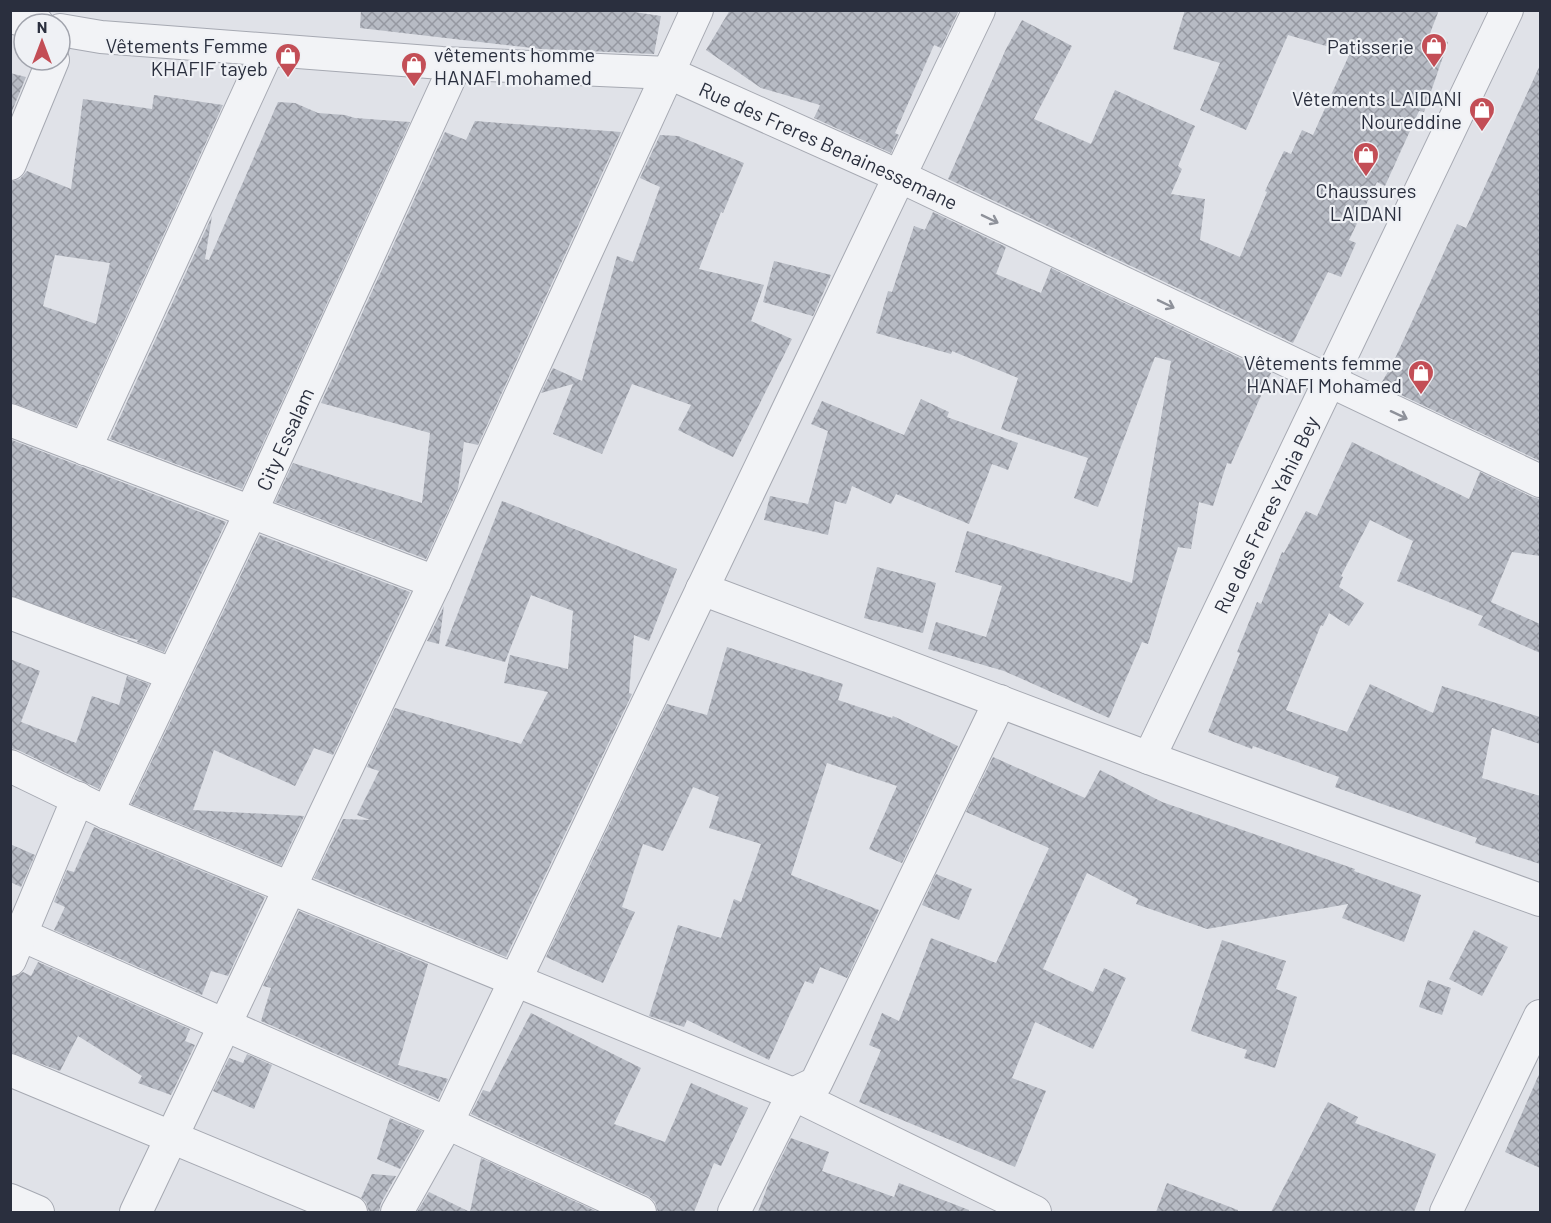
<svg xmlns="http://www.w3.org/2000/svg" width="1551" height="1223" font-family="Barlow,sans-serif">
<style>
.building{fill:url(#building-cross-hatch);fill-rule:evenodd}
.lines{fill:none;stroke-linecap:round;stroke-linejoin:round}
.minor-casing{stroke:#a6a9b2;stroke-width:34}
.minor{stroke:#f2f3f6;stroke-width:32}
.oneway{stroke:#8e919a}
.labels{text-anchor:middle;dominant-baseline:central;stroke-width:4.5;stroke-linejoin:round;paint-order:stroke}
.poi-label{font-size:20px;fill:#2a2f3e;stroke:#eff1f5;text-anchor:end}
.street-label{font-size:20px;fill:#2a2f3e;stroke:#eff1f5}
</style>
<defs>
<pattern id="building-cross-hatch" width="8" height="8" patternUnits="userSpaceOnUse" patternTransform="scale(1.5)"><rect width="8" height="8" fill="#b7bbc4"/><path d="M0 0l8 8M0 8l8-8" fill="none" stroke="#9598a1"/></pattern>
</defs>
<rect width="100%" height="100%" fill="#e0e2e8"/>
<path class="building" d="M361,10H621L661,16L654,54L541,49L360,28Z
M730,10H959L941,48L934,45L895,133L899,135L891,153L814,118L820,105L761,88L706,50Z
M1185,10H1439L1429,36L1448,42L1424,112L1419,111L1385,186L1377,182L1349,240L1356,243L1341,277L1328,272L1293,343L948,179L1006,49L1022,20L1072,46L1034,119L1091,144L1115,90L1195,126L1178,166L1182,169L1171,194L1205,199L1200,240L1240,257L1267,192L1265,191L1284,151L1291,154L1302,130L1313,135L1350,53L1288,35L1246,130L1200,110L1220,63L1173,49Z
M1540,65V461L1380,385L1392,365L1457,224L1466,228Z
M10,73L26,77L10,116Z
M154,95L223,105L76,426L10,402V182L20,179L27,171L71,189L83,99L152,109ZM55,255L110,263L96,324L43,306Z
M278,102L295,103L318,113L345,115L355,118L410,122L242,489L110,439L212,216L205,259L209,260Z
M475,121L621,132L478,445L464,442L458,489L426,559L275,502L293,463L422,503L430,433L321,403L445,132L466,140Z
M660,135L678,136L744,163L723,213L721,212L699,269L764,285L751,321L792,339L733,457L678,430L691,405L632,384L602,454L553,434L573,384L541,393L553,368L582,381L617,256L633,262L660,187L640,178Z
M933,212L1006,247L996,274L1041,293L1051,268L1271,373L1231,464L1227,463L1213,506L1199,502L1191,549L1178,547L1148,644L1142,642L1109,718L1004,671L928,649L936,622L986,637L1002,586L955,572L967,531L1132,583L1171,361L1155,357L1098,507L1074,498L1088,458L1001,429L1018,378L952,351L951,354L876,333L888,291L892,292L914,226L925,230Z
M774,261L831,275L813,316L763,302Z
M921,399L949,412L947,417L1018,443L1008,470L992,464L969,524L896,494L891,504L852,486L846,504L835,501L828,535L764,520L770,496L808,504L828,431L811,424L822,401L904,435Z
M12,440L226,522L164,652L137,642L138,640L122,636L10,596Z
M1352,442L1469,499L1480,472L1532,497L1540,499V556L1512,552L1491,602L1540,624V653L1478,625L1483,616L1397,581L1413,541L1370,520L1341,576L1343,577L1339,587L1364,603L1349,626L1329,613L1323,626L1321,625L1286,710L1347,732L1370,684L1433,713L1442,686L1540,717V744L1492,728L1482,778L1540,796V864L1475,843L1477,838L1335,787L1339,777L1253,746L1252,749L1208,732L1240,653L1237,652L1257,602L1261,604L1282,552L1284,553L1306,511L1317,516Z
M502,501L677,569L649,641L634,635L629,693L632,694L506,957L314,878L343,819L370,820L357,815L379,771L367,767L395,708L521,744L548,692L504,683L510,655L568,669L573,611L531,595L505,662L445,646Z
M260,535L410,592L333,755L314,748L295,786L214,750L193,810L304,816L281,865L131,804Z
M877,567L936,583L923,633L864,618Z
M444,606L439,644L427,641Z
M727,647L843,684L838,700L892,718L893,716L958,746L902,863L869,849L897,786L827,763L791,875L879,910L847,978L820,967L813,984L805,981L769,1060L687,1020L684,1027L649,1016L678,925L721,938L734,899L741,902L761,844L709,828L719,797L693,787L663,851L643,844L622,907L635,912L603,983L546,957L667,704L707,715Z
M10,659L40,671L21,722L76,743L92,696L119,705L127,676L149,684L99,789L18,750L10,748Z
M993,757L1085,798L1100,770L1162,802L1355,869L1354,871L1421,895L1404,942L1342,918L1348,904L1207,929L1136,904L1138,899L1087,873L1043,969L1093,992L1104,968L1126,978L1093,1049L1035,1022L1012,1078L1046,1091L1015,1167L859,1102L881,1050L869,1045L882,1013L899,1021L931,938L996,963L1049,848L966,812Z
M94,827L265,897L228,976L211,971L202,995L54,930L65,907L54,902L67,870L74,872Z
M10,844L35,855L21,887L10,882Z
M936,874L972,889L959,920L922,905Z
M299,911L428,964L398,1065L448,1079L438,1099L261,1021L271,988L263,986Z
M1474,930L1508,947L1482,996L1449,979Z
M1222,940L1286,961L1276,989L1297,997L1275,1068L1244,1058L1247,1050L1191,1031Z
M38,962L190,1029L185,1041L195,1045L171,1095L138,1083L142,1076L78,1036L60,1071L10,1052V978L23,972L31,976Z
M1428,980L1451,988L1442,1015L1419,1007Z
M531,1013L641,1068L614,1124L665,1142L691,1083L748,1108L721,1166L714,1163L694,1212H658L655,1202L648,1196L471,1114L483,1090L490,1092Z
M247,1054L272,1065L254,1109L213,1091L229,1058L243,1063Z
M1540,1072V1168L1505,1152Z
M1328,1102L1358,1117L1355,1123L1436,1154L1414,1212H1271Z
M390,1118L422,1131L400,1169L377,1159Z
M791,1138L829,1152L822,1171L894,1197L899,1183L969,1210V1212H758L770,1180Z
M481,1158L598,1212H417L429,1192L470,1212Z
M372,1174L396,1176L381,1203L379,1212H369L366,1202L361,1198Z
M1167,1183L1238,1210L1237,1212H1156Z"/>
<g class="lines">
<defs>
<g id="minor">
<path d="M10,17L38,24"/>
<path id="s1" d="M60,30L101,37L442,63L669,73L899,176L1540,481"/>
<path d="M10,164L53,60"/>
<path d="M10,420L435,582"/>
<path d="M85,449L268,50"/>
<path d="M702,589L1149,758L1540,900"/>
<path d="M10,613L172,674"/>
<path id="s2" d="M1149,758L1507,10"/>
<path d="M10,766L107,813L793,1094L1035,1212"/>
<path id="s3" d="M107,813L251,512L456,64"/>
<path d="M10,930L447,1123L640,1212"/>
<path d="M10,960L78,798"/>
<path d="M10,1070L351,1212"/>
<path d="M10,1200L38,1212"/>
<path d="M136,1212L435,582L697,10"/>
<path d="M397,1212L447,1123L979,10"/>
<path d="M734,1212L793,1094L816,1083L1000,701"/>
<path d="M1446,1212L1540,1016"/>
</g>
</defs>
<use href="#minor" class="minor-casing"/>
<use href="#minor" class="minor"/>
</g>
<defs><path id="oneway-shaft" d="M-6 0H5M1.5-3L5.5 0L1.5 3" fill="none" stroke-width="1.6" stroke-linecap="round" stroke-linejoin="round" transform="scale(1.5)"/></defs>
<g class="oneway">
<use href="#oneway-shaft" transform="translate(990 219) rotate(26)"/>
<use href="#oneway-shaft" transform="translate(1166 304) rotate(26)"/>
<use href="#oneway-shaft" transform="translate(1399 415) rotate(25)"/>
</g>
<defs>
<symbol id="shop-pin" viewBox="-11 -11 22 30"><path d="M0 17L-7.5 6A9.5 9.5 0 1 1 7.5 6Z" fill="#c34e56" stroke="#eff1f5"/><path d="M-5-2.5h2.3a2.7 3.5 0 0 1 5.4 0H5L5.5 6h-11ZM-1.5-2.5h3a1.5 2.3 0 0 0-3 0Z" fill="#fff"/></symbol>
</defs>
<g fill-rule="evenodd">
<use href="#shop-pin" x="1419" y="31" width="30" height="40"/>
<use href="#shop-pin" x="273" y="41" width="30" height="40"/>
<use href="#shop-pin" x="399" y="50" width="30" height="40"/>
<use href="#shop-pin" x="1467" y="95" width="30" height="40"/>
<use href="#shop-pin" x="1351" y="140" width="30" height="40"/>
<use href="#shop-pin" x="1406" y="358" width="30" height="40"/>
</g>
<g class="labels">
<g class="poi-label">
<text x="268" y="45">Vêtements Femme<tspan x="268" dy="23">KHAFIF tayeb</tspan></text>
<text x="1414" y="46">Patisserie</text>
<text x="434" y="54" text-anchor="start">vêtements homme<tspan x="434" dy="23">HANAFI mohamed</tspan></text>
<text x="1462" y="98">Vêtements LAIDANI<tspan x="1462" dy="23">Noureddine</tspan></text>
<text x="1366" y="190" text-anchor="middle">Chaussures<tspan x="1366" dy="23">LAIDANI</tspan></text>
<text x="1402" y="362">Vêtements femme<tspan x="1402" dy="23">HANAFI Mohamed</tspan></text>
</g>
<g class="street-label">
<text stroke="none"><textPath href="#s1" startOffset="786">Rue des Freres Benainessemane</textPath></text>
<text stroke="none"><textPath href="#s3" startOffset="414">City Essalam</textPath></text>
<text stroke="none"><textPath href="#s2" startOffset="270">Rue des Freres Yahia Bey</textPath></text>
</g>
</g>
<rect width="1551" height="1223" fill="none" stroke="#2a2f3e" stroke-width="24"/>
<g transform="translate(42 42)"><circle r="28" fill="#eff1f5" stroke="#a0a3ac" stroke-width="1.5"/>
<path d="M0-4.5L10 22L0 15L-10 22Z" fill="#c34e56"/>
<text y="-9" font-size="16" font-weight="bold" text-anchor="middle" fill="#2a2f3e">N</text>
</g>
</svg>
